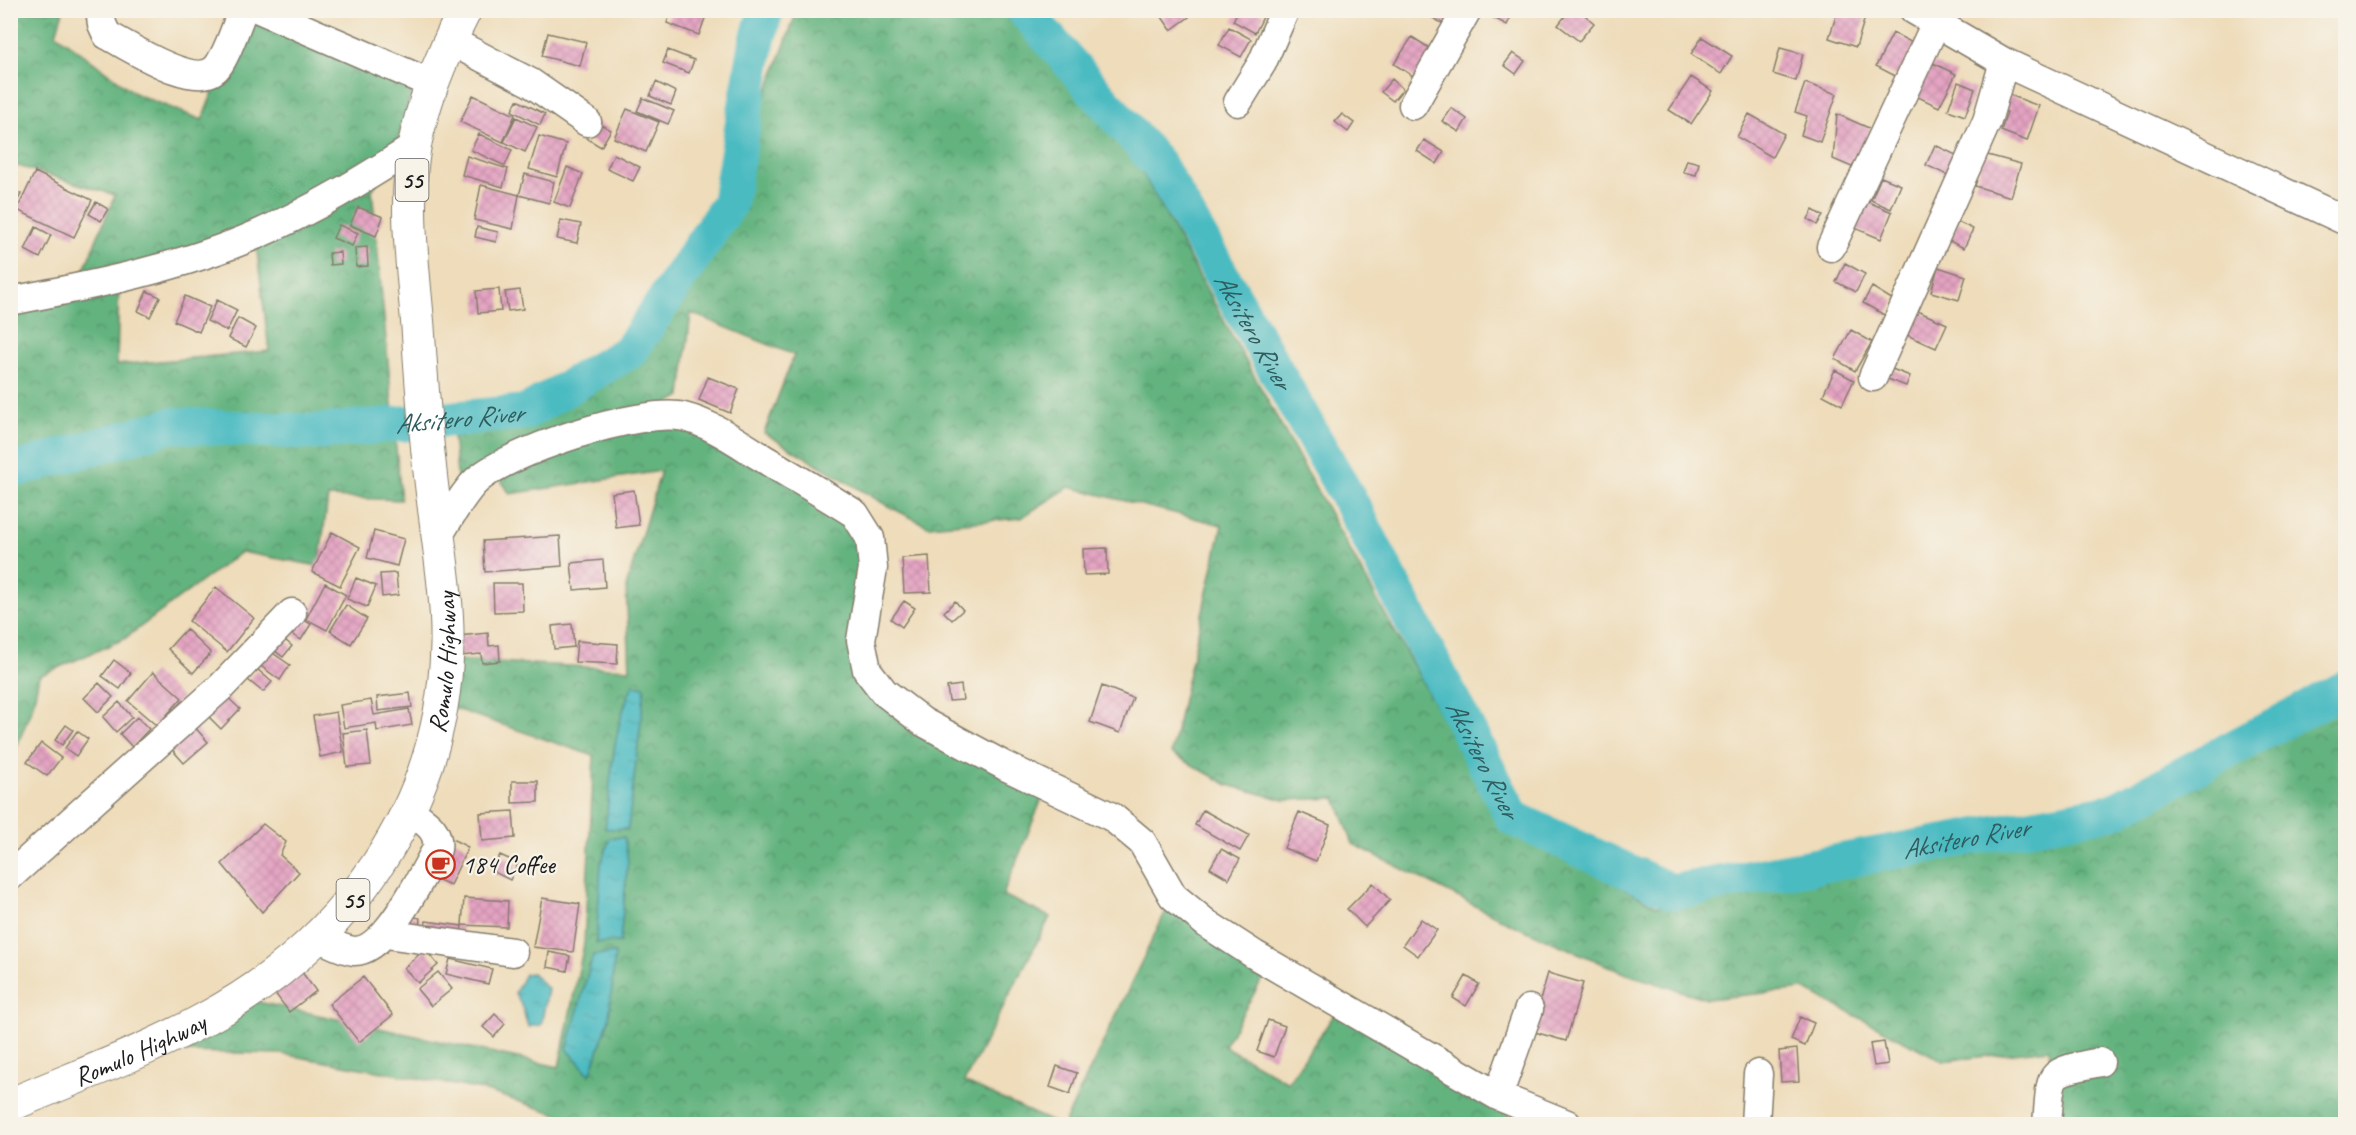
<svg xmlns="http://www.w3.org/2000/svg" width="2356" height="1135" font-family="Caveat,sans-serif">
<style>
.forest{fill:url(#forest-crowns);stroke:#40684e;stroke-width:1.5;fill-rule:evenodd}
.water{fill:url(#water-ripples);stroke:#346c6f;stroke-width:1.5}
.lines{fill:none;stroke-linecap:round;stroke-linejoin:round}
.river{stroke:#4cbbc2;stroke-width:36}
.building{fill:url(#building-cross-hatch)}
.minor-casing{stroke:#857c6b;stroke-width:31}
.highway-casing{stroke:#857c6b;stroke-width:35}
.minor{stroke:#fff;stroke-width:28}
.highway{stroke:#fff;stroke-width:33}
.labels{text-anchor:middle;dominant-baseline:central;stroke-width:4.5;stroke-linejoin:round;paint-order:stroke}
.shield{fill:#f7f3e8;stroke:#5e5c59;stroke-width:1.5}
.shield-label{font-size:24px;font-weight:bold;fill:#1c1c1c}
.street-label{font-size:26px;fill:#1c1c1c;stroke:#f7f3e8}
.poi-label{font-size:26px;fill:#1c1c1c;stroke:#f7f3e8;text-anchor:start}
.water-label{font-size:27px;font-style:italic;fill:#2f5c5e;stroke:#f7f3e8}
</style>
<defs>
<pattern id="forest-crowns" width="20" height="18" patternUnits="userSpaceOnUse" patternTransform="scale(1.5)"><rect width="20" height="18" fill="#63b37f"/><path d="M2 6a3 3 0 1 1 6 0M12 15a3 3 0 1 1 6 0" fill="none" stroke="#519167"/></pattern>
<pattern id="water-ripples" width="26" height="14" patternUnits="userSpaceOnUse" patternTransform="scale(1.5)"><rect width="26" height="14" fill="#4cbbc2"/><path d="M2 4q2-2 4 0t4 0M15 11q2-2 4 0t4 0" fill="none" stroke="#42a0a6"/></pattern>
<pattern id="building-cross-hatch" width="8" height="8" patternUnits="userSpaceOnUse" patternTransform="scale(1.5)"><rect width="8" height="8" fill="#e4a3c2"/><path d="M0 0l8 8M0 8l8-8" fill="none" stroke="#c38ca6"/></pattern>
</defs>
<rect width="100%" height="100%" fill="#f7f3e8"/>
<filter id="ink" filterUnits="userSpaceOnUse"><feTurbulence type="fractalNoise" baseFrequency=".0167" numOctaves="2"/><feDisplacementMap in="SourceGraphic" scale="12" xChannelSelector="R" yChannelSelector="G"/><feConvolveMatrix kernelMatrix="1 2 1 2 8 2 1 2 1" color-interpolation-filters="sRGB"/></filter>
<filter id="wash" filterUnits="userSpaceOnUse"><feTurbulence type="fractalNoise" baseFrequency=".008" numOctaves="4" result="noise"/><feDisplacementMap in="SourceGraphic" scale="24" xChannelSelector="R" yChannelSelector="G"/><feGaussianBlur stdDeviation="1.35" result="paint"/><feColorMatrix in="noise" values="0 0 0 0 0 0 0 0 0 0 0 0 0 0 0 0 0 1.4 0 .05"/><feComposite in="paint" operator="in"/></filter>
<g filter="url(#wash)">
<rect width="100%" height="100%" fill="#eedcba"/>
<path class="forest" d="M11,11H63L56,34L136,94L202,120L244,11L416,77L392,161L372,190L401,500L328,497L319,566L241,552L124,639L39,676L33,705L11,762V301L76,289L115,195L11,164ZM255,235L269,351L117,365L119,278Z
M797,11H1006L1141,170L1500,823L1657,906L2112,827L2345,703V1120L2343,1124H2059L2049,1049L1943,1061L1804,989L1707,999L1627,974L1513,925L1353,844L1336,798L1284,800L1228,785L1171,753L1222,525L1069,487L1021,518L928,526L888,506L764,433L794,355L691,313L681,396L644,417H683L867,533V670L1047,786L1003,895L1050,917L964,1082L1057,1124H561L560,1115L483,1090L282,1054L186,1052L189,1027L254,1001L559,1067L584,944L594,756L450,707L453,660L630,669L626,587L661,471L510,494L493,468L458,483L452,427L526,412L630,351L722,214Z
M1173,896L1271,964L1224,1046L1288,1082L1341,1005L1511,1112L1503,1124H1064Z"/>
<path class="water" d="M633,685L645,687L628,829H605C611,781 612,728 633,685Z
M624,837L628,860L620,942L596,943L601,863L610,838Z
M615,953L609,1019L590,1075L567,1049L593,955Z
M532,973L548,989L541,1025L528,1027L523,1009L515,993L525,974Z"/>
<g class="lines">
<g class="river">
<path id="s1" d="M1024,10L1159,165L1351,503L1513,818L1673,892L2114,811L2346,688"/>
<path id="s2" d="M10,471L172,425L314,432L526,412L630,351L729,204L757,42L766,10"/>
</g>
</g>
<g id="blocks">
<path class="building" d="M672,10H708L699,35L667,23Z
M1170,10H1185L1189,17L1171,30L1162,17Z
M1238,10H1255L1264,15L1255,33L1233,21Z
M1419,10H1453L1445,25Z
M1488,10H1514L1507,25L1486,14Z
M1570,10H1579L1594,23L1579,41L1558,25Z
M1838,10H1855L1866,14L1856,47L1829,38Z
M1229,27L1251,39L1241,57L1219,45Z
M548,33L586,42L580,66L542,56Z
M1893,33L1915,44L1899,78L1876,66Z
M1412,37L1434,51L1416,78L1394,64Z
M1702,37L1732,56L1721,74L1691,54Z
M1780,48L1803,54L1796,81L1773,74Z
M668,50L694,60L689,73L663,63Z
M1513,53L1525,61L1516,74L1504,65Z
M1933,63L1956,74L1939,107L1916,96Z
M1691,77L1713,91L1691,124L1669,110Z
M1392,79L1403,89L1393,101L1381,92Z
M656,82L676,92L671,105L650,96Z
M1958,82L1975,89L1965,116L1948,110Z
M1805,83L1837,94L1820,142L1801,135L1807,116L1795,112Z
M2007,94L2039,106L2027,141L2001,131L2007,112L2001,110Z
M473,95L515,115L503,142L460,122Z
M643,98L674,111L668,124L637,111Z
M517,100L545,114L540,125L512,111Z
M1451,108L1467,119L1459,132L1442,121Z
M627,109L659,122L646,152L614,138Z
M1342,114L1354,123L1348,132L1335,122Z
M1749,114L1784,134L1772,157L1737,137Z
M1837,114L1871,129L1854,168L1833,159Z
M516,117L537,127L525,152L504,142Z
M595,121L611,130L601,147L586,138Z
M479,134L512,150L505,166L471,150Z
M539,136L566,144L557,177L529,169Z
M1424,140L1444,152L1437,164L1417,151Z
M1935,145L1956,155L1947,175L1926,165Z
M614,154L640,167L633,181L607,169Z
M1984,154L2021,164L2011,197L1975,186Z
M467,156L508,169L503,187L462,175Z
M1687,160L1699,163L1696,175L1683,172Z
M567,167L583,174L570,208L554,202Z
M35,172L92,200L74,237L17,210Z
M525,174L554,182L549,203L519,195L513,229L474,220L481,185L519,195Z
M1881,177L1901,185L1891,209L1871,200Z
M10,189L21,194L10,214Z
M1861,199L1892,212L1881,239L1850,226Z
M96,202L108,209L101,221L89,214Z
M358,207L383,217L376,236L350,225Z
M1813,210L1823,216L1817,225L1808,219Z
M561,220L581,224L577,243L557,239Z
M1958,222L1973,229L1964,248L1949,241Z
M339,225L358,233L352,246L333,238Z
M36,227L51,235L40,258L25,250Z
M477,227L498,232L496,242L475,237Z
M367,247L368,266L356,267L355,248Z
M340,252L341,264L330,265L329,253Z
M1845,263L1865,274L1856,292L1836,282Z
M1938,267L1966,276L1959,300L1931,292Z
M1872,287L1895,301L1886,316L1863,303Z
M499,289L501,311L478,313L476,291Z
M520,290L523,309L508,311L505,292Z
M147,291L160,297L150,317L138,311Z
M185,296L210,307L199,332L174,321Z
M217,300L237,310L227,331L207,321Z
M1915,310L1947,324L1936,348L1905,334Z
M238,318L256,328L246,347L228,338Z
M1851,330L1872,342L1855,371L1835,359Z
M1892,369L1910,376L1906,386L1888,379Z
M1835,370L1854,380L1842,405L1823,395Z
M708,377L739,389L730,413L699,400Z
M634,490L639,525L616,528L612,493Z
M374,531L404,539L397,566L367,558Z
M332,532L360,547L340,586L312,572Z
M560,536L562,566L485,572L483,541Z
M1107,548L1108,574L1084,575L1083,549Z
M929,556L931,592L904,593L902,558Z
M603,560L605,587L574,590L571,563Z
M396,573L398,595L382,597L380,574Z
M356,578L376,586L367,607L347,599Z
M325,583L346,595L327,630L306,619Z
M493,583H522L523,611L494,612Z
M216,587L254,618L227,652L189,621Z
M904,601L915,608L902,627L891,619Z
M955,601L963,610L952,620L944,612Z
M346,605L367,619L351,644L330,631Z
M294,614L311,624L301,640L284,630Z
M572,624L574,647L554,649L552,626Z
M186,629L211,653L193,673L168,649Z
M488,633L489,646L499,645L500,661L482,663L481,654L460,656L458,636Z
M278,634L292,646L283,657L269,646Z
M577,641L618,644L617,664L575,662Z
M264,647L290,665L280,680L254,661Z
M114,660L131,673L120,689L102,676Z
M257,669L272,682L263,692L248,680Z
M153,672L182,698L157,726L128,701Z
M99,683L113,697L98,712L84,698Z
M961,685L963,700L949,701L947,687Z
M1102,686L1133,698L1120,733L1090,722Z
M222,692L240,709L221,729L203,711Z
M410,693L412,707L378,711L377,697Z
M371,700L374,715L409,709L412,725L377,731L376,723L344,728L340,705Z
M119,702L132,717L116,732L103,717Z
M336,712L343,752L320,757L313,716Z
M137,717L149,729L132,747L120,734Z
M192,724L208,742L184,763L168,745Z
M66,725L73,730L62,745L55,740Z
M367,730L371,765L347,767L343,733Z
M77,731L88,739L76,756L65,748Z
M41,743L61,758L47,776L27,762Z
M512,781H538V802L512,803Z
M1203,810L1249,835L1240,851L1195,825Z
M513,811L515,838L482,841L480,813Z
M1299,812L1330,825L1316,861L1284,848Z
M263,824L286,842L280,855L299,872L262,912L222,864Z
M446,836L468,847L450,885L428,875Z
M1221,849L1240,859L1229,879L1210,868Z
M500,855L518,863L510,880L492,871Z
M1373,883L1390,900L1365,927L1347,909Z
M464,898L508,901L507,927L462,925Z
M542,898L580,904L573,952L533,947Z
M404,915L420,918L419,930L403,928Z
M1421,919L1437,930L1418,956L1403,945Z
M426,921L462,926L460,941L424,936Z
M425,949L438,965L418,983L404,968Z
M549,952L570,956L567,971L547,967Z
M450,959L492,969L488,984L446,974Z
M301,971L316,991L289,1012L274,992Z
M438,972L452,989L431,1006L417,989Z
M1548,973L1583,983L1566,1041L1531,1031Z
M1466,976L1479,984L1466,1006L1453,998Z
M363,977L393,1015L359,1042L329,1004Z
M495,1014L505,1024L494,1037L483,1027Z
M1800,1017L1814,1023L1805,1046L1791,1040Z
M1268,1020L1285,1026L1274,1057L1257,1051Z
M1884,1042L1888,1064L1874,1066L1870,1044Z
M1797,1049L1799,1081L1781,1082L1779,1051Z
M1057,1066L1077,1073L1070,1094L1050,1087Z"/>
</g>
</g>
<g filter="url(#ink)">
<use href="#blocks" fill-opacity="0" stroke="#857c6b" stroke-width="1.5"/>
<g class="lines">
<defs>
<path id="minor" d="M100,10L102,24L107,35C129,46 198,93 218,66C229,51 235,28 243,10
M261,10L432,84
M449,40L531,83L587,122
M2004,62L2346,221
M1238,102L1262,63L1285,10
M1413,105L1467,10
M1831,247L1935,25
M10,301C94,285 180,268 258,234C313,210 364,179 414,147
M1873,377L1987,121L2004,62L1914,10
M438,536C449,519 460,498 474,483C504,452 642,407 684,417C712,424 737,442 761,457C792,476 824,494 855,514L870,538L873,568L861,640L867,670L884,692L923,722L1005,766L1112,817L1142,842L1173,896L1207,924L1255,955L1498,1096L1567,1124
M10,876L221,687L292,613
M386,934L513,952
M319,938C329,942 343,950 354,951C387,952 422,874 437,849C440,828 423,821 408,810
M1498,1096L1529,1009
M1755,1124L1758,1074
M2047,1124C2052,1070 2045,1073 2100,1062"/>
<g id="highway">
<path id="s3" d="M10,1105C75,1077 143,1053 205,1019C346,943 443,808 447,646C448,605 441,560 436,520C427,456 422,391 418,327C413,268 404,206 414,148C423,100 443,53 465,10"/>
</g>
</defs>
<use href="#minor" class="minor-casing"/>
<use href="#highway" class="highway-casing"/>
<use href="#minor" class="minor"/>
<use href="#highway" class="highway"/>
</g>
</g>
<defs>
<symbol id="cafe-ring" viewBox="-11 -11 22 22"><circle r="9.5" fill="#f7f3e8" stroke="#c8321e" stroke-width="1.5"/><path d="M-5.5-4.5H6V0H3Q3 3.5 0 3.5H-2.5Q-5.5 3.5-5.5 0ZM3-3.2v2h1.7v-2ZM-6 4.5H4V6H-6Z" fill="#c8321e"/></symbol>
</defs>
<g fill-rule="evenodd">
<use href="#cafe-ring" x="424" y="848" width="33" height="33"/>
</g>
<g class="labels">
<g class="shield">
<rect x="395.5" y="159" width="33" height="42" rx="4.5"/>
<rect x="336.5" y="879" width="33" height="42" rx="4.5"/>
</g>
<g class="shield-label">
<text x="412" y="180">55</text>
<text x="353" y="900">55</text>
</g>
<g class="street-label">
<text stroke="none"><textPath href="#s3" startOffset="663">Romulo Highway</textPath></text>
<text stroke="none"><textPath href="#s3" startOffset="141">Romulo Highway</textPath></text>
</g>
<g class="poi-label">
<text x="462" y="864">184 Coffee</text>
</g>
<g class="water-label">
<text stroke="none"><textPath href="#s1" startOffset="396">Aksitero River</textPath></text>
<text stroke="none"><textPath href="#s2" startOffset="456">Aksitero River</textPath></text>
<text stroke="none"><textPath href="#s1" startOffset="882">Aksitero River</textPath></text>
<text stroke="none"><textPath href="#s1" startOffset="1422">Aksitero River</textPath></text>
</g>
</g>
<rect width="2356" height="1135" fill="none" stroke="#f7f3e8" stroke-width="36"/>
</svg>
